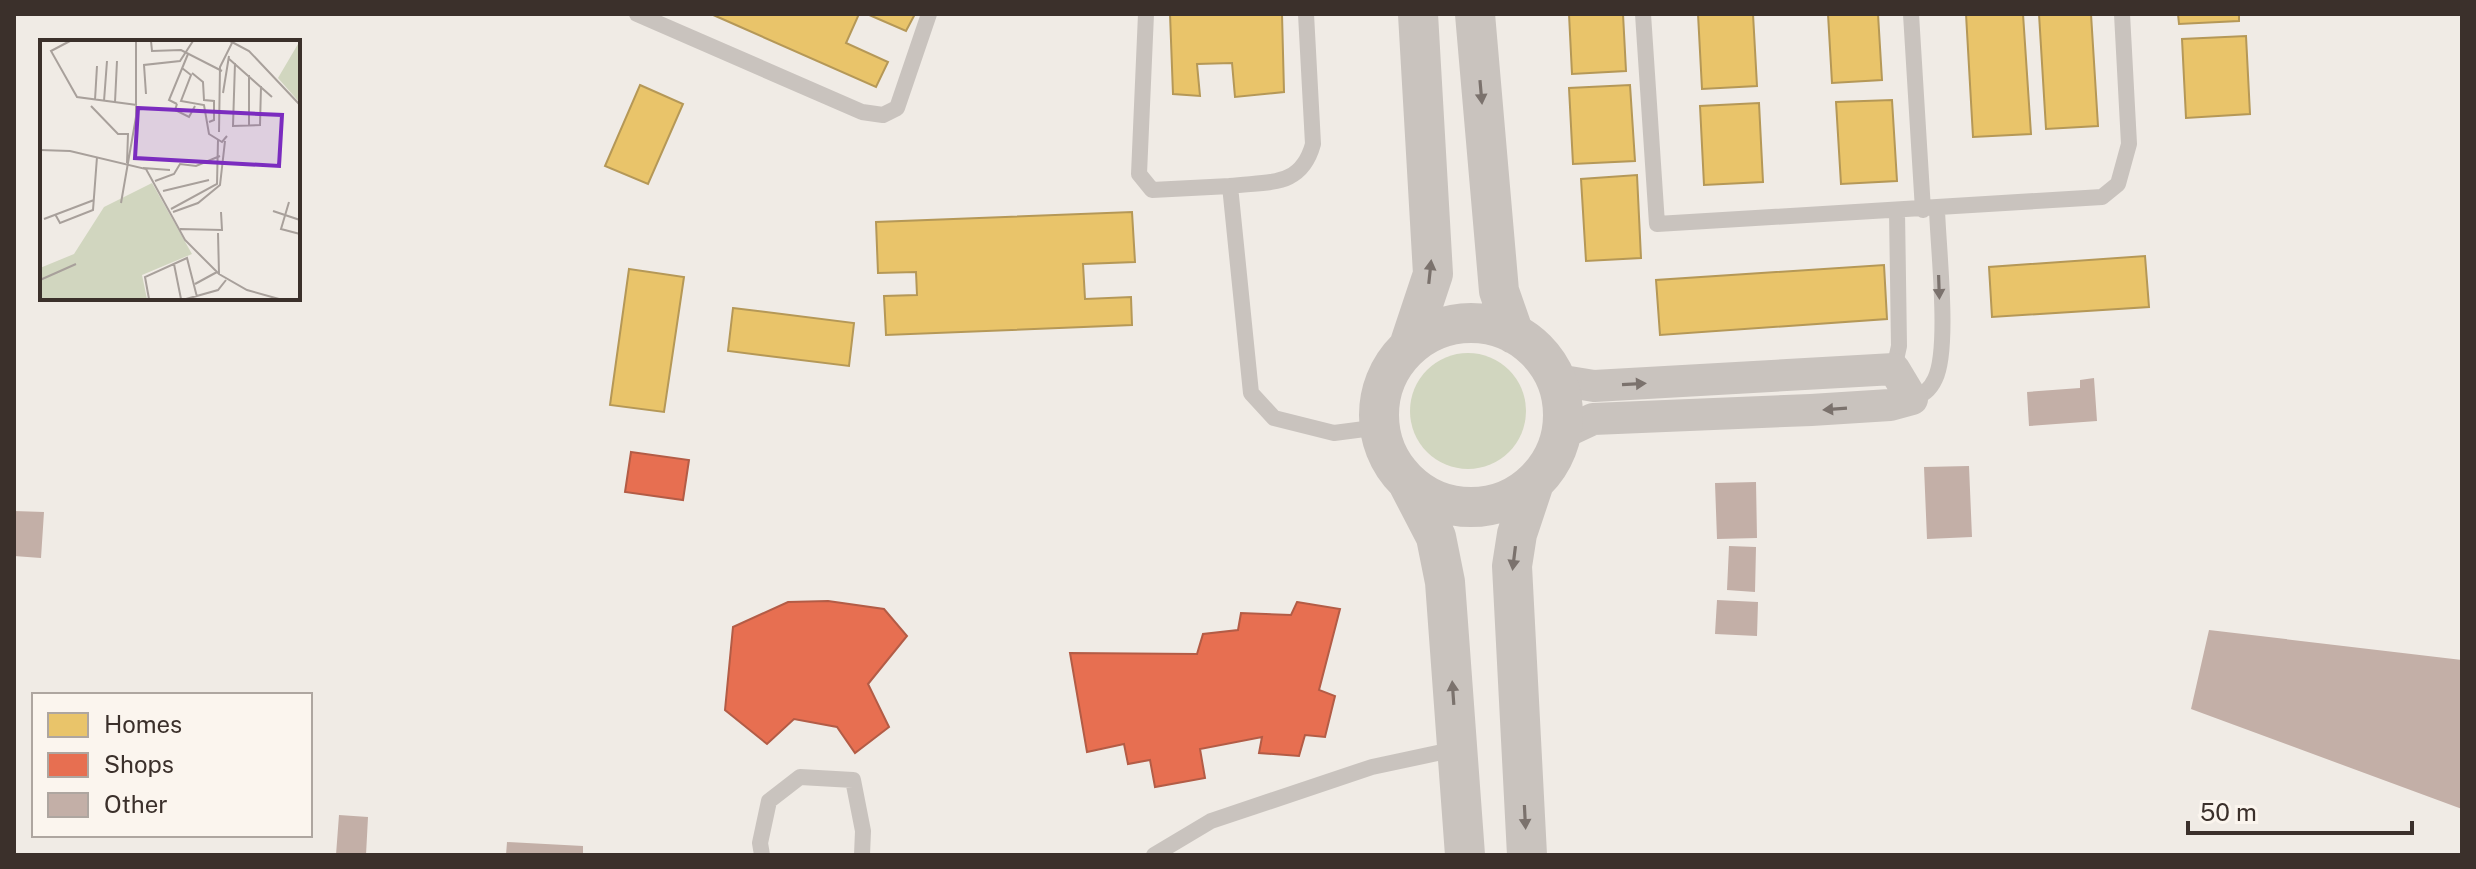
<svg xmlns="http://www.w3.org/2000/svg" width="2476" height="869" font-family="'Public Sans',sans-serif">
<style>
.green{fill:#d1d6bf}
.homes{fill:#e9c46a;stroke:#b59857;stroke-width:2}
.shops{fill:#e76f51;stroke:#b35c46;stroke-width:2}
.building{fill:#c3afa7}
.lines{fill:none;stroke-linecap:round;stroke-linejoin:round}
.service{stroke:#c9c3be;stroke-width:16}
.minor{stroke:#c9c3be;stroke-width:32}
.tertiary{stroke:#c9c3be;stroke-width:40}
.oneway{fill:#7b726d}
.inset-road{fill:none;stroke:#a8a09b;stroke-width:2}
.view{fill:#7b2cbf;fill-opacity:0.15;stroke:#7b2cbf;stroke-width:4}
.inset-edge{fill:none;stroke:#3b302b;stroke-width:4}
</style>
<rect width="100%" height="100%" fill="#f0ebe5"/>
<path class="green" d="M1410 411a58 58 0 1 1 116 0a58 58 0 1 1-116 0Z"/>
<path class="homes" d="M711,14H859L846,43L888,62L876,87Z
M867,14H915L906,31Z
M1170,14H1282L1284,92L1235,97L1232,63L1197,64L1200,96L1173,94Z
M1569,14H1623L1626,71L1572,74Z
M1698,14H1753L1757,86L1702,89Z
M1828,14H1878L1882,80L1832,83Z
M1966,14H2023L2031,134L1973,137Z
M2039,14H2091L2098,126L2046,129Z
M2178,14H2239V21L2179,24Z
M2246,36L2250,114L2186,118L2182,39Z
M640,85L683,104L648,184L605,166Z
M1630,85L1635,161L1573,164L1569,88Z
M1892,100L1897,181L1841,184L1836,102Z
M1759,103L1763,182L1704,185L1700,106Z
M1637,175L1641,258L1586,261L1581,179Z
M1132,212L1135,262L1083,264L1085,299L1131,297L1132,325L886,335L884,296L917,295L916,272L878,273L876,222Z
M2145,256L2149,307L1992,317L1989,267Z
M1884,265L1887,319L1660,335L1656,280Z
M629,269L684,277L664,412L610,405Z
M733,308L854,323L849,366L728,351Z"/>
<path class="shops" d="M631,452L689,460L683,500L625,492Z
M828,601L884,609L907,636L868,684L889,727L855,753L837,727L794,719L767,744L725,710L733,627L788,602Z
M1297,602L1340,609L1319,690L1335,696L1325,737L1305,735L1299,756L1259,753L1262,737L1200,749L1205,778L1155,787L1150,760L1128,764L1124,744L1087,752L1070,653L1197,654L1203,634L1238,630L1241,613L1291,615Z"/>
<path class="building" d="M2094,378L2097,421L2029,426L2027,392L2080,388V380Z
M1969,466L1972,537L1927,539L1924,467Z
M1756,482L1757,538L1717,539L1715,483Z
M14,511L44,512L41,558L14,556Z
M1729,546L1756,547L1755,592L1727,590Z
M1717,600L1758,602L1757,636L1715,634Z
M2209,630L2462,660V809L2191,709Z
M339,815L368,817L366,855H336Z
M507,842L583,846V855H506Z"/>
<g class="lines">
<path class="service" d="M637,14L862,112L883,115L897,108L929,14
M1146,14L1139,174L1152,190L1230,186L1251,393L1274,418L1334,433L1380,427
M1643,14L1657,224L2102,197L2118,184L2129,144L2122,14
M1911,14L1923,210
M1230,186C1269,181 1301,188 1313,144L1306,14
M1894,369L1899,346L1897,211
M1912,399C1923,395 1930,390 1935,379C1950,349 1938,247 1937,209
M762,855L760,843L769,801L800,777L853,780L863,831L862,855
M1154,855L1211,821L1372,767L1456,749"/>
<path class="minor" d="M1557,380L1594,386L1894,369L1912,399L1890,405L1811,410L1593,419L1561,434"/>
<path class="tertiary" d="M1475,14L1499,291L1514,334
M1379 415a92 92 0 1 1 184 0a92 92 0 1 1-184 0Z
M1409,346L1433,274L1418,14
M1409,485L1436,537L1445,582L1465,855
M1527,855L1512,566L1517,534L1534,483"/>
</g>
<defs><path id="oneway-solid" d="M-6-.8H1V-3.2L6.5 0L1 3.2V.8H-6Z" transform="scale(2)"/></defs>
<g class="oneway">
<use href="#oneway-solid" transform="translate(1481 92) rotate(85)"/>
<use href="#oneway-solid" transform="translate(1430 272) rotate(-84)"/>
<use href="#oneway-solid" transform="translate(1939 287) rotate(88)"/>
<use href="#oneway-solid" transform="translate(1634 384) rotate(-3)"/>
<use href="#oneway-solid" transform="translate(1835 409) rotate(176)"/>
<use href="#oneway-solid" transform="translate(1514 558) rotate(97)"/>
<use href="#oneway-solid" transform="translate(1453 693) rotate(-94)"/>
<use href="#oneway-solid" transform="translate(1525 817) rotate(87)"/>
</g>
<g transform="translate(40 40)">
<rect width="260" height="260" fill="#f0ebe5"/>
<path d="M258,4L260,5V63L238,38ZM112,143L152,214L102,235L107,259H0V228L34,214L64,167Z" fill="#d1d6bf"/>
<path class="inset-road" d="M30,1L11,11L37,57L97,65M111,1L112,11L141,10L182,31M190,1L209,11L260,65M188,18L232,57M195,23L193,86L220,85L221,46M142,28L151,35L141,61L164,65L169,94L182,102L187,96M152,33L163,42L164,60L174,61V80L169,82M209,35V86M183,53L189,16M106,54L104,25L140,21L153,1M55,60L57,26M64,61L67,21M75,62L77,21M137,64L129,60L148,14M137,64L135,70L149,77L155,66M51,66L78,94H88L87,123M179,92L180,27L193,1M0,110L30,111L106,129L145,200L179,234L207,250L239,259M103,128L130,130M115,141L134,134L140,124L156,126L180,116M123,151L169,140M249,162L241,189L260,194M81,163L96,77V1M131,169L177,144L178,100M233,171L260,180M133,172L158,163L180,145L185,101M15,174L20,183L53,170L57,117M4,179L54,160M140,189L182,190L181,172M178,193L179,234M134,224L141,259M0,240L36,224M155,244L177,232M109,259L105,237L147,218L157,257M146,259L178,250L186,240"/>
<path class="view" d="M98,68L242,75L239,126L95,118Z"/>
<rect width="260" height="260" class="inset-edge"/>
</g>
<rect width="2476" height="869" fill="none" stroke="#3b302b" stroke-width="32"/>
<rect x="32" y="693" width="280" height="144" fill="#fbf5ee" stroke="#aea6a0" stroke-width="2"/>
<rect x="48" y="713" width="40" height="24" fill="#e9c46a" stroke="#aea6a0" stroke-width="2"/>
<text x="104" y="733" font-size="24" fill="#3b302b">Homes</text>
<rect x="48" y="753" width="40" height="24" fill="#e76f51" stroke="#aea6a0" stroke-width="2"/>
<text x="104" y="773" font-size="24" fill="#3b302b">Shops</text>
<rect x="48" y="793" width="40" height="24" fill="#c3afa7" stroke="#aea6a0" stroke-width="2"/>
<text x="104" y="813" font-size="24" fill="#3b302b">Other</text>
<path d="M2188 821v12h224v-12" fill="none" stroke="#3b302b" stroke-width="4"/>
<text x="2200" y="821" font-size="24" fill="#3b302b" stroke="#fbf5ee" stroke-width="6" paint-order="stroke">50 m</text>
</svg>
